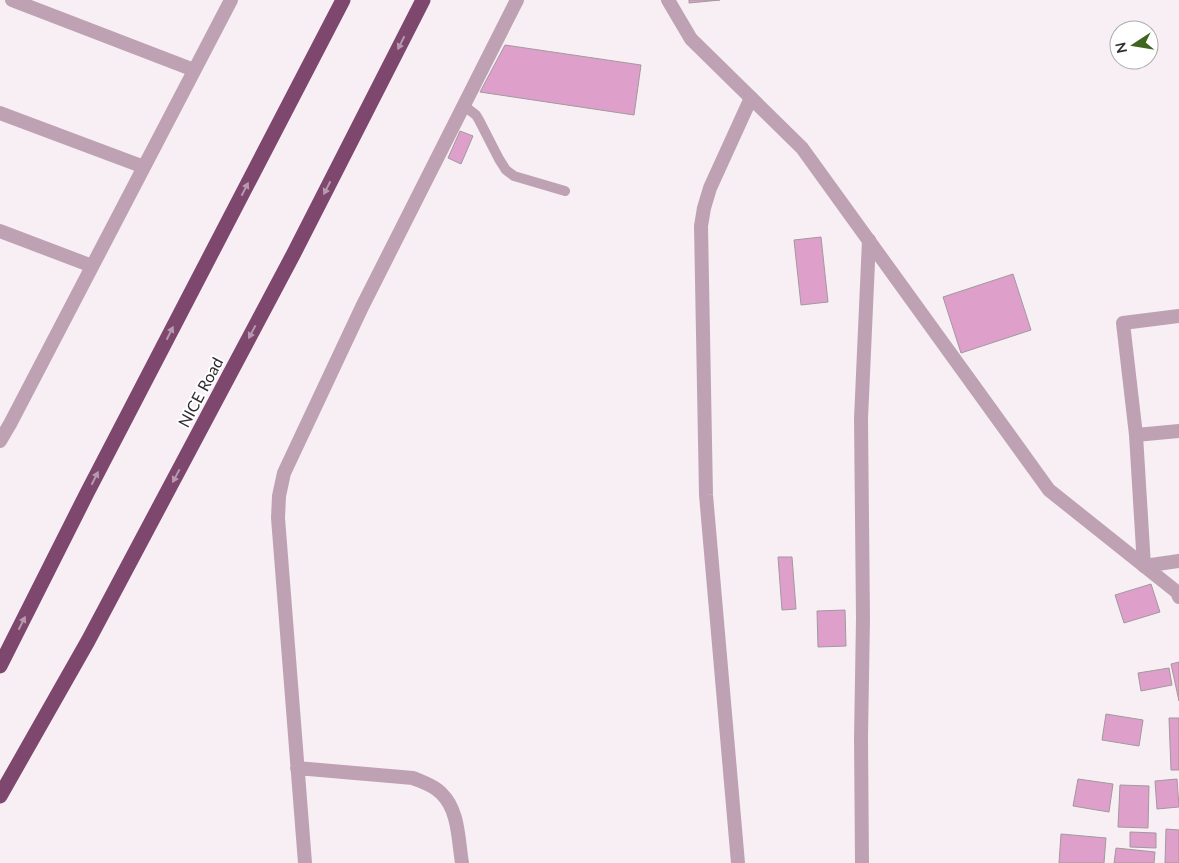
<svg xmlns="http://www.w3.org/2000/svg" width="1179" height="863" font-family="Lato,sans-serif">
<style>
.building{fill:#dea0ca;stroke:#a1999e}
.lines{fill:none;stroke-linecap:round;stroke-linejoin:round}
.service{stroke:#bea2b4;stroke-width:10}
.minor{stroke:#bea2b4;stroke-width:14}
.tertiary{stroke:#bea2b4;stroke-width:14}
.motorway{stroke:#7e476e;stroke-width:15}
.oneway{fill:#b89aaf}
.labels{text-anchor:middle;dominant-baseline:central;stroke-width:4;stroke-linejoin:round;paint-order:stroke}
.street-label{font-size:16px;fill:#302c2f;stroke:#fff}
</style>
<rect width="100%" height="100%" fill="#f7eff4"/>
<path class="building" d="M689,0H720L689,3Z
M505,45L641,65L634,115L480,92Z
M460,131L473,136L461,164L448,158Z
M821,237L828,302L801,305L794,240Z
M1013,274L1031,330L961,353L943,297Z
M778,557H792L796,609L782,610Z
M1151,584L1160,612L1124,623L1115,595Z
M845,610L846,646L818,647L817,611Z
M1179,662V701L1171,664Z
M1169,668L1172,685L1141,691L1138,673Z
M1106,714L1143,720L1139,746L1102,740Z
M1169,718H1179V770H1171Z
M1078,779L1113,784L1109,812L1073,806Z
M1177,779L1179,807L1157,809L1155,781Z
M1120,785L1149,786L1148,828L1118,827Z
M1166,829L1179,830V863H1165Z
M1130,832L1156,833V848L1130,847Z
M1061,834L1106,838L1104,863H1059Z
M1116,848L1155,852L1154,863H1114Z"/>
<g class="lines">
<path class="service" d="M463,105L476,115L479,120L499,159L506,170L514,176L565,191"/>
<path class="minor" d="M12,0L194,70
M0,113L144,167
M0,231L92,266
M1179,316L1123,323L1136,435L1144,566L1179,561
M1136,435L1179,431
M0,441L10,424L231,0
M297,768L413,778C422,782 433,785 441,793C459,810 458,839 462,863
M305,863L278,518L279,496L284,473L362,307L517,0
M738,863L706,495L701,226L704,208L710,188L751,98
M862,863L861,738L863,618L861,419L869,240"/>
<path class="tertiary" d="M668,0L691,39L802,148L1049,490L1177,592L1179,597"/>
<path class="motorway" d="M0,666L87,493L343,0
M0,796L88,641L293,255L423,0"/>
</g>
<defs><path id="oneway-solid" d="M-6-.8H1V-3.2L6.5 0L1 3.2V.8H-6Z" transform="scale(1.25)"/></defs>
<g class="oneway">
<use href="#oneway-solid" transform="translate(401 43) rotate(117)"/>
<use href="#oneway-solid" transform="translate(327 188) rotate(117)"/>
<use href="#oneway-solid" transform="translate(245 189) rotate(-63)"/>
<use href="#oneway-solid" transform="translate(252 332) rotate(118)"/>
<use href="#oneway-solid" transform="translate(170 333) rotate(-63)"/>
<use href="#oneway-solid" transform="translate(176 476) rotate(118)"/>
<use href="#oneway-solid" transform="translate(95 478) rotate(-63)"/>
<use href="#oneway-solid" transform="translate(22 623) rotate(-63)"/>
</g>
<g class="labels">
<g class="street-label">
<text transform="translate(200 392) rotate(-62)">NICE Road</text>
</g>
</g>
<g transform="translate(1134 45) rotate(258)"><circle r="24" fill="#ffffff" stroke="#acabac"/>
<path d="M0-4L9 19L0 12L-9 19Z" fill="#3f651e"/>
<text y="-8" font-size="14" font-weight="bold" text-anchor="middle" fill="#302c2f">N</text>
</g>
</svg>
